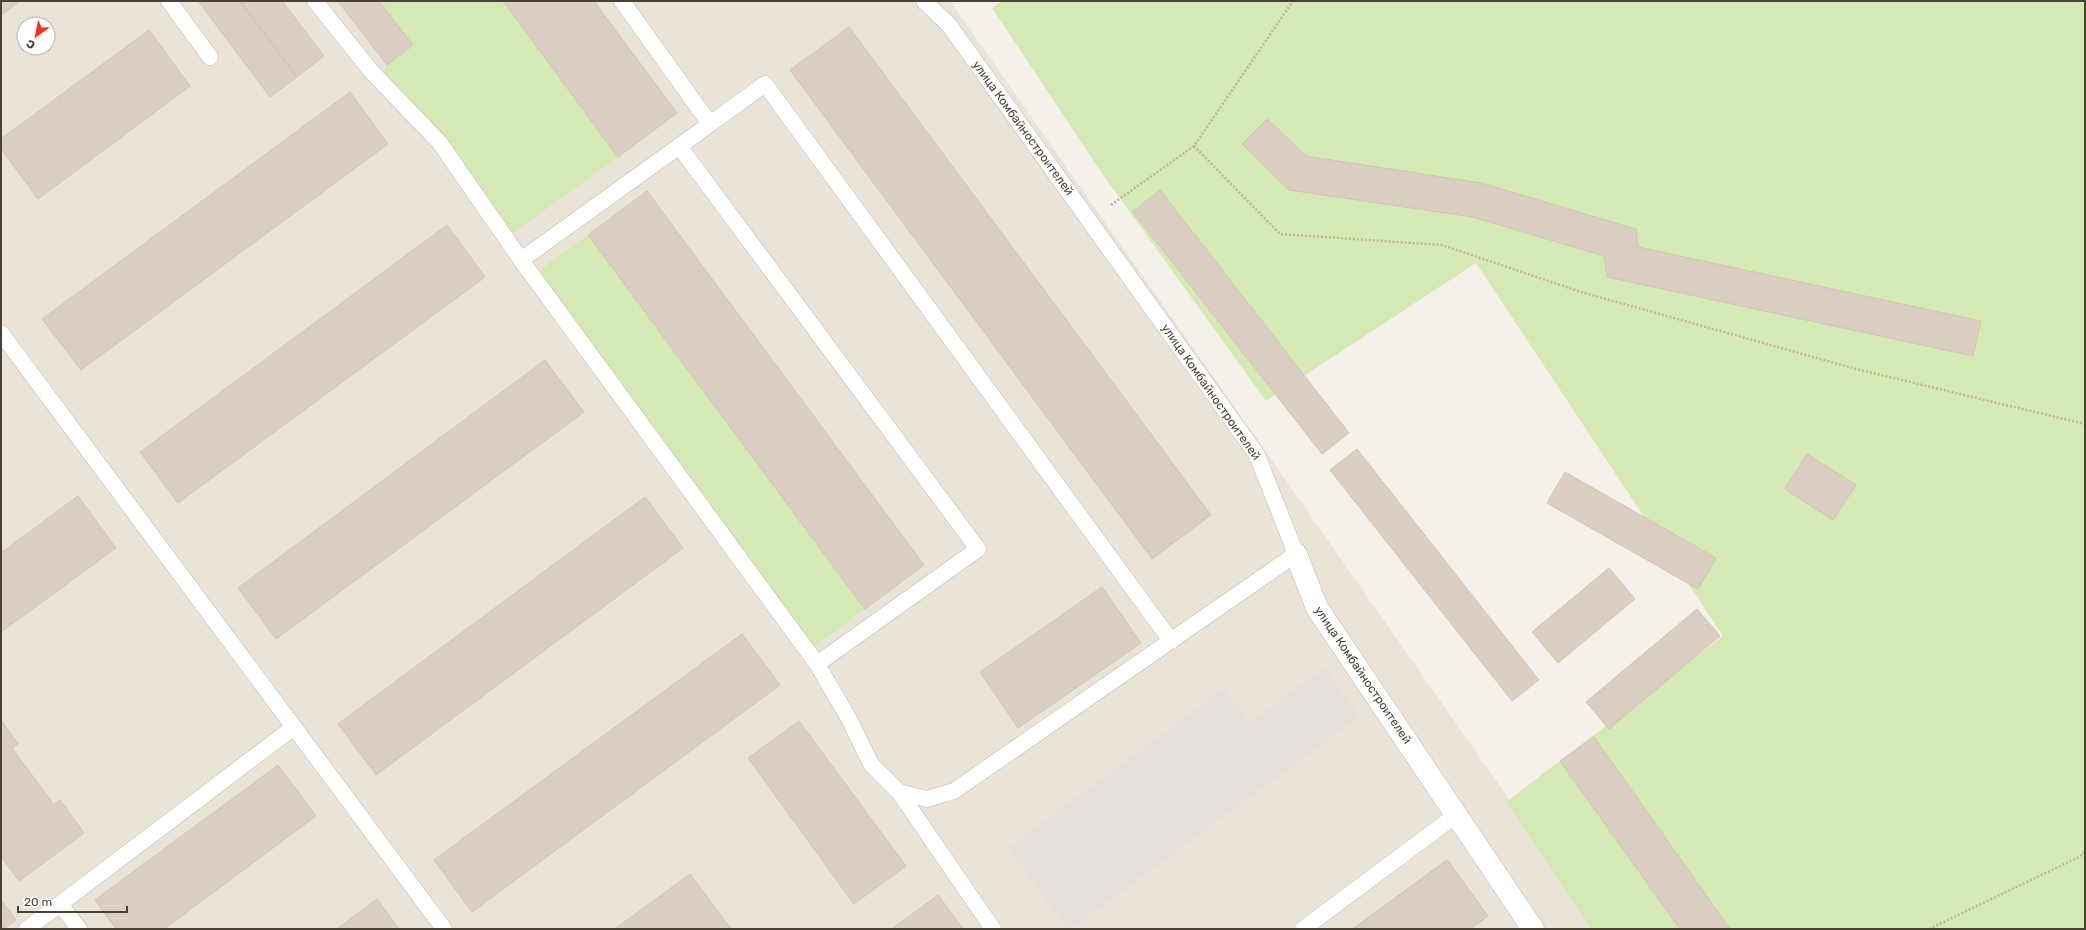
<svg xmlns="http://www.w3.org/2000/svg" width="2086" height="930" font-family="Rubik,sans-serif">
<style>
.residential{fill:#e9e3d8;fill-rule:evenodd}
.industrial{fill:#e5e0db}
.green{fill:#d4e9b3}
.building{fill:#dacfc2;stroke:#d2c4b2}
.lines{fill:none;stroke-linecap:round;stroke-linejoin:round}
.lane-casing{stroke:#c1b8ac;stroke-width:17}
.street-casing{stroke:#c1b8ac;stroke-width:23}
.path{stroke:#c3b39d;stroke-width:2.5;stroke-dasharray:2 2;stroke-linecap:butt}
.lane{stroke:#fff;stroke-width:16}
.street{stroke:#fff;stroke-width:22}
.labels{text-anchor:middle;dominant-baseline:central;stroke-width:3;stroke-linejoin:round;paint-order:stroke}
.street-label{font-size:12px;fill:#494138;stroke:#fff}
</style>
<rect width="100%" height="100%" fill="#f5f1ea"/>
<path class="residential" d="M1,1H950L1600,929H1ZM24,24H48V48H24Z"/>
<path class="industrial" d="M1324,668L1360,716L1071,929H1068L1008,848L1224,689L1250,723Z"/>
<path class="green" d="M379,1H503L618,157L506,238L379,79L387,65L413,45Z
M1002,1H2085V929H1591L1506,802L1723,636L1476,263L1266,401L1101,172L992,8Z
M588,235L865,609L808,651L533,275Z"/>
<path class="building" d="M1,1H20L1,15Z
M198,1H240L297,77L270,97Z
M240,1H282L324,56L297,77Z
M338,1H379L413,45L387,65Z
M503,1H594L677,113L618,157Z
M849,27L1211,515L1152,559L790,70Z
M149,30L190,86L38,199L1,149V139Z
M350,92L388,144L81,370L42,319Z
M1267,119L1306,156L1481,183L1636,229L1638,247L1981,321L1973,356L1607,277L1604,256L1473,217L1289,190L1242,144Z
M1160,190L1349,433L1322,454L1133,212Z
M647,191L924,565L865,609L588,235Z
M447,225L485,277L178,503L140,452Z
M545,360L584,412L276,639L238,588Z
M1357,449L1539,680L1512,701L1330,470Z
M1807,454L1856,485L1833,520L1785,489Z
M1565,472L1716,558L1698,589L1547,503Z
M78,496L116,548L1,632V553Z
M645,497L683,548L376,775L338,724Z
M1609,568L1635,599L1558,663L1532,632Z
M1102,587L1141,643L1018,728L980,672Z
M1697,609L1720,636L1609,729L1586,702Z
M742,634L780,685L472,912L434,860Z
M1,720L18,744L12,748L54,805L60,800L84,833L19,881L1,856Z
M799,721L906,866L854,904L748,758Z
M1594,737L1730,929H1680L1560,761Z
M278,765L316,816L164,929H116L95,900Z
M1447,860L1488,916L1470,929H1353Z
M1447,860L1488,916L1470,929H1353Z
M690,874L731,929H615Z
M938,895L963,929H892Z
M377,899L399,929H337Z
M1,900L16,920L3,929H1Z"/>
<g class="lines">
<defs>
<path id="lane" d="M169,1L210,57
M315,1L371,71L440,143L521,260L817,664L848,717L871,764L899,792L927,799L954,791L1296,554L1257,455L949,25L924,1
M710,124L765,84L1171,641
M679,146L978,549L817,664
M521,260L710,124L622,1
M1,333L444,929
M899,792L993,929
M60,904L79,929
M27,929L294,727
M1303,929L1456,815"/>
<path id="street" d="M1296,554L1317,608L1533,929"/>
</defs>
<use href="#lane" class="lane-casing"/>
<use href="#street" class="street-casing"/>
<path class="path" d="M1194,146L1280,234L1442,245L1581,292L1856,369L2085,424
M1111,205L1194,146L1293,1
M1929,929L2079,857L2085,852"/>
<use href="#lane" class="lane"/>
<use href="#street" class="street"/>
</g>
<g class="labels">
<g class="street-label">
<text transform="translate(1023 128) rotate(54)">улица Комбайностроителей</text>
<text transform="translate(1211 392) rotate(55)">улица Комбайностроителей</text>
<text transform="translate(1363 675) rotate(56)">улица Комбайностроителей</text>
</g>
</g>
<rect width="2086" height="930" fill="none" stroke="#494138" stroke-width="4"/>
<g transform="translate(36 36) rotate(213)"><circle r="19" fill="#ffffff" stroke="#b6b3af"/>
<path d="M0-3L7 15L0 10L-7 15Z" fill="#fb301b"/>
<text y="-6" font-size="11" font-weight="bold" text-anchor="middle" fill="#494138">С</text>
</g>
<path d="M18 906v6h109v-6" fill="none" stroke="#494138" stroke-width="2"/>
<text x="24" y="906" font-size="12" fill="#494138" stroke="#ffffff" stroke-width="3" paint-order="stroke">20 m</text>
</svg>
